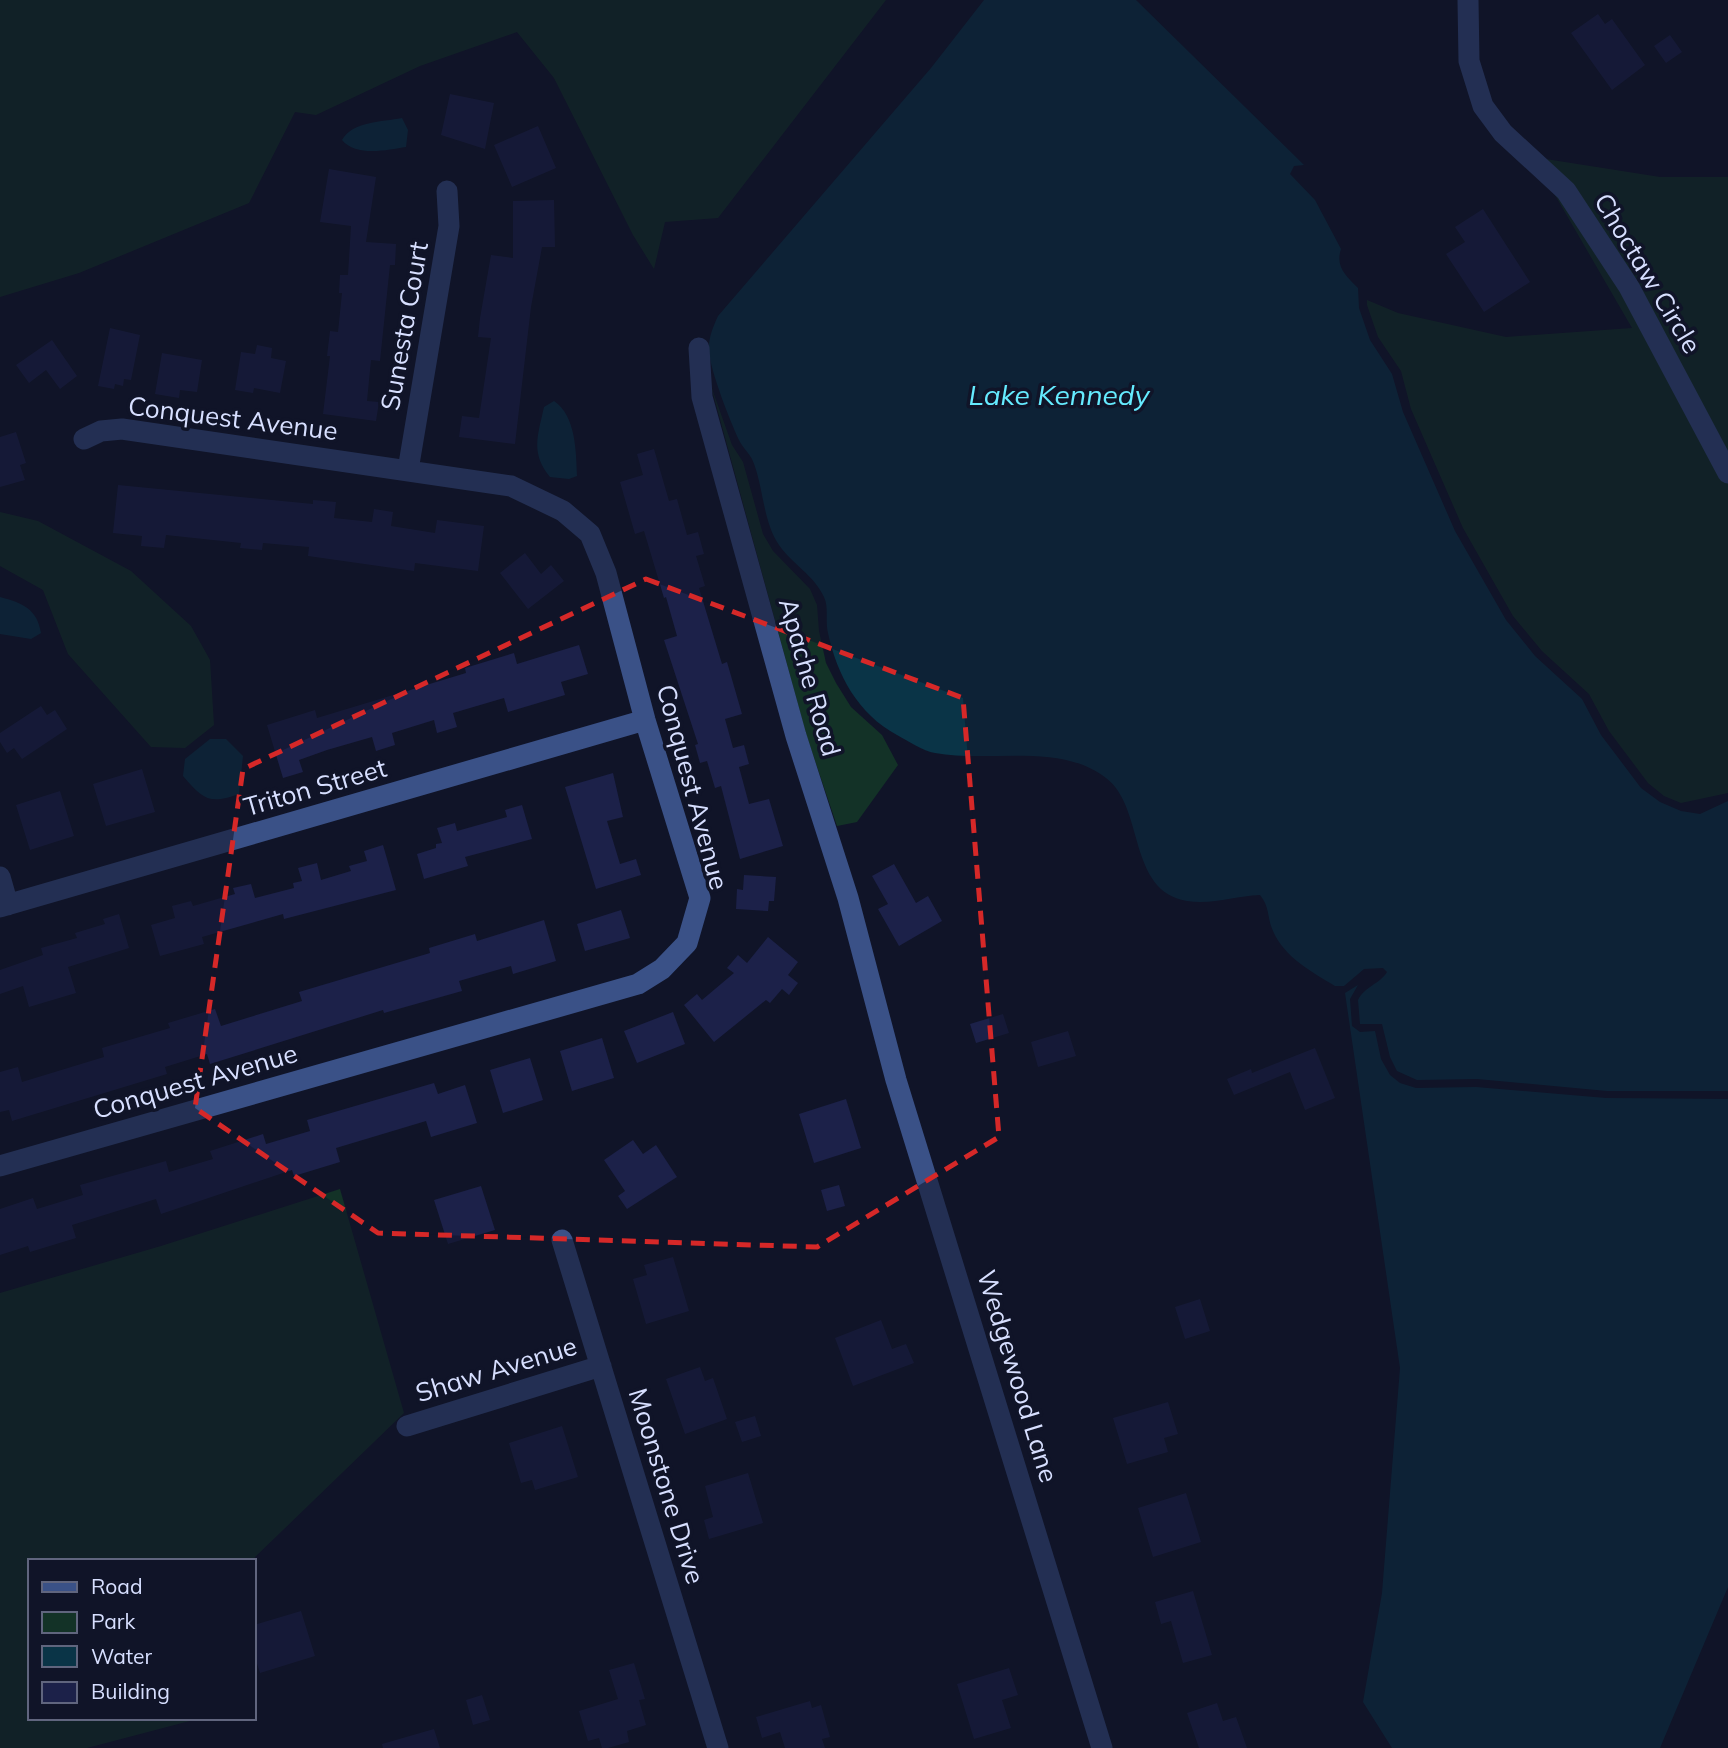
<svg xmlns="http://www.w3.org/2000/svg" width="1728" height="1748" font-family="Mulish,sans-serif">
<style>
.green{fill:#133227}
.water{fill:#0a3447}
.building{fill:#1c2149}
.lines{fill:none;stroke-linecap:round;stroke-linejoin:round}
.minor{stroke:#3a5187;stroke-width:21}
.marked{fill:none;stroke:#d62828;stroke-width:5;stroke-dasharray:14 9;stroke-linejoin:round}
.labels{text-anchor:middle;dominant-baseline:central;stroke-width:7;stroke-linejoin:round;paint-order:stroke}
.street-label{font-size:26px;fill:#d7dfff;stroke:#101428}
.water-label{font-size:28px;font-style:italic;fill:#65ebff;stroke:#101428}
</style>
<rect width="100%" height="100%" fill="#101428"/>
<path class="green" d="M0,0H886L718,218L665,222L654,269L633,235L554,78L517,32L420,66L316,115L295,112L249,203L79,273L0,297Z
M1533,157L1660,177H1728V793L1681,803L1664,796L1648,783L1609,731L1589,694L1542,651L1513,616L1463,528L1411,409L1401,371L1378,337L1367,305V300L1398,313L1506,337L1632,328Z
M711,386L732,445L743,462L763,534L773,551L810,589L817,605L819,631L826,663L836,683L851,707L882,735L898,765L857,822L837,826L806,734Z
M0,512L38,521L131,571L191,626L210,660L214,725L185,748L151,747L68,654L43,590L0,566Z
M340,1189L404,1413L251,1561H30V1718H201L87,1748H0V1293L161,1246Z"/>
<path class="water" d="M984,0H1136L1304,165L1294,166L1290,174L1315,200L1341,249C1335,267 1346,276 1358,288L1359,308L1370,340L1392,374L1403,412L1455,531L1506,620L1535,656L1582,699L1601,735L1641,788L1660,802L1681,811L1700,814L1728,801V1091H1607L1477,1079L1417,1080L1397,1071L1390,1057L1382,1024H1360L1358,1000C1365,986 1380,984 1387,972L1383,968L1364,969L1344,986H1335C1312,972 1284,957 1273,931C1267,918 1270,907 1260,895C1235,896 1212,905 1187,901C1127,891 1145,807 1106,778C1060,742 989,763 935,753C923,751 908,741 897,735C858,714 837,675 828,633C825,621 829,607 824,597C814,575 792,564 779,545C762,520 764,486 752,459C749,453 743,448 740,442C731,424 710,370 709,351C708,339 713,327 718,316L931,68Z
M402,118L408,130L406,147C387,150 356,157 342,140C353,121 382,122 402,118Z
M554,401C576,416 576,451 577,476L569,479L550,477C530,453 538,435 544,407Z
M0,597C23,603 37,609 41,633L31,639L0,634Z
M210,739H226L243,756L239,794C209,805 203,799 183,776L185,759Z
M1358,985L1350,999L1352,1026L1360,1032L1375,1031L1381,1059L1390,1075L1400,1083L1416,1088L1476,1087L1606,1098L1728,1099V1587L1660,1748H1392L1363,1702L1382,1593L1400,1368L1345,993Z"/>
<path class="building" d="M1598,14L1605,24L1612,19L1645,65L1612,90L1571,33Z
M1670,35L1682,52L1666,63L1654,46Z
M450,94L494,103L485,149L441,135Z
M538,126L556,168L512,187L494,145Z
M329,169L376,177L366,242L396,244L395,265H390L380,361L371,360L367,401L379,402L376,421L323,414L330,356H327L330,331L338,332L342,293H339L340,275H348L351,226L320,222Z
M554,200L555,247H542L531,307L515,444L459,437L462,416L479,418L491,338L478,337L480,318L491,255L513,258V201Z
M1483,209L1530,282L1484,312L1446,254L1465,242L1455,227Z
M110,328L140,335L131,380L124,379L123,386L115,384L114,389L98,386Z
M52,340L77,376L60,389L46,370L29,383L16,365Z
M257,345L272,348L271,358L286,361L280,393L254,388L253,393L235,390L241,352L255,354Z
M162,353L202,360L197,392L180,390L179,398L155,394Z
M16,432L26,463L20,465L25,480L0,487V437Z
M654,449L669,501L677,499L687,535L698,532L704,554L696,556L705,586L699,588L722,664L727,662L742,714L725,719L733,748L744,745L749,764L739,767L749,804L769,799L783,846L740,859L721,786L715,788L707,761L700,763L695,745L698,744L664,640L677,636L666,597L664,598L644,531L635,534L620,482L643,475L637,454Z
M118,485L313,504V500L336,502L334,518L372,522L374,509L393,512L391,526L435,533L437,520L484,526L478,571L415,563L414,571L308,556L309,547L263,543L262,550L240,548L241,543L166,535L164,548L141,546L142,536L113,533Z
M525,553L541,574L551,565L564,581L528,609L500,573Z
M579,645L588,674L561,682L565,695L508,712L504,698L453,713L457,727L437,733L434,720L392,733L395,745L376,751L372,737L327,750L299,760L303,772L283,778L267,725L315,710L317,718L466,673L465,668L514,653L517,664Z
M41,706L47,715L55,710L67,729L22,759L14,748L7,753L0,742V733Z
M142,769L155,812L106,826L93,784Z
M613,773L623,817L607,821L620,864L636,859L641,875L596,889L565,787Z
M60,791L74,836L30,850L16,805Z
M522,805L532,839L465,857L468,866L424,879L417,854L436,848V844L442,843L437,828L455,823L457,831L507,817L505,810Z
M383,845L396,890L284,919L283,914L202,937L204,944L160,956L151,925L175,918L172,906L191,901L193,906L235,894L233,888L251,884L255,898L294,888L293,883L302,881L298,868L317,863L321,880L351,871L349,866L367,861L364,851Z
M894,864L916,903L928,896L942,921L899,946L878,909L888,904L872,876Z
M744,875L776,877L774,901H769L768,911L736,909L737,889L743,890Z
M621,910L630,938L585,951L577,924Z
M119,914L129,948L68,967L76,993L29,1007L23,986L0,994V970L43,955L41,948L77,938L75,933L105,924L103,919Z
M544,920L556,961L513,974L511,966L459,981L462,991L384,1013L383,1010L210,1064L207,1054L165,1067L167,1074L12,1121L9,1110L0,1112V1072L18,1067L22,1082L104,1057L102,1048L170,1028L168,1023L215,1009L221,1026L302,1001L299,992L430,953L429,948L475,934L477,941Z
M768,937L798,962L788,975L798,983L789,995L782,989L770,1003L766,1000L714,1042L684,1005L697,994L702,1000L734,973L727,968L738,955L747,963Z
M673,1012L685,1044L637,1063L624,1031Z
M1003,1014L1009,1033L976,1043L970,1024Z
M1068,1031L1076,1056L1038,1067L1031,1042Z
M602,1038L614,1078L572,1091L560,1051Z
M1315,1048L1335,1098L1305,1110L1290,1072L1234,1095L1227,1079L1251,1069L1252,1073Z
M530,1058L543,1100L503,1113L490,1070Z
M434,1083L438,1094L465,1085L477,1123L431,1137L426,1121L336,1148L340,1162L294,1176L292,1170L161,1214L156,1199L72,1225L76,1238L30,1252L28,1246L0,1255V1209L33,1198L37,1209L83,1195L80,1185L166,1161L169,1172L213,1159L210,1151L263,1134L266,1144L310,1131L307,1120Z
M846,1099L861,1148L814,1163L799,1114Z
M633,1140L643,1154L656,1145L677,1177L627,1209L618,1196L625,1191L604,1160Z
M839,1185L845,1206L827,1211L821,1190Z
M481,1186L495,1230L448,1244L434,1200Z
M673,1257L689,1311L646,1324L633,1279L647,1275L644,1265Z
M1200,1299L1210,1331L1185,1339L1175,1307Z
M881,1320L892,1349L906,1344L914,1363L853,1386L835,1338Z
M700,1367L705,1381L713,1378L727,1419L685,1434L666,1379Z
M1168,1402L1178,1434L1164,1438L1168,1452L1127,1464L1113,1418Z
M755,1416L761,1436L742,1442L735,1422Z
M562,1426L578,1477L535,1490L532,1480L521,1483L509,1443Z
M748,1473L763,1523L709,1539L704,1520L713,1517L705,1486Z
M1186,1493L1201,1542L1153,1557L1138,1508Z
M1193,1591L1212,1655L1183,1663L1171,1621L1161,1624L1155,1602Z
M301,1611L315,1656L260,1673L254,1654V1625Z
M634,1663L645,1699L639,1700L646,1725L627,1731L629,1742L608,1748H602L599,1738L588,1741L579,1711L618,1699L609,1670Z
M1009,1668L1018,1695L1002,1700L1011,1728L974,1739L957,1684Z
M482,1695L490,1720L473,1725L466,1700Z
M810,1701L812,1708L821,1705L830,1737L822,1739L825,1748H785L780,1732L762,1738L756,1717Z
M1217,1703L1223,1721L1236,1717L1247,1748H1199L1187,1713Z
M434,1729L440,1748H383L382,1744Z"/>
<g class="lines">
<path class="minor" d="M1468,0L1469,61L1483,106L1503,133L1566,191L1629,287L1728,473
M699,348L702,397L796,736L848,898L896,1080L1102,1748
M408,470L449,226L447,191
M0,877L8,905
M0,907L645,720
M0,1166L638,984L662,969L687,943L700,898L645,720L606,573L590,534L563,511L511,486L122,429L101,431L84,439
M562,1240L718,1748
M407,1426L601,1366"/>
</g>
<path d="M0 0H1728V1748H0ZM646,579L963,698L999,1137L817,1247L378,1233L195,1108L243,769Z" fill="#101428" fill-opacity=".55" fill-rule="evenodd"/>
<path class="marked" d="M646,579L963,698L999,1137L817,1247L378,1233L195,1108L243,769Z"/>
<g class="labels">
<g class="street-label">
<text transform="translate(1648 273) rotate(59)">Choctaw Circle</text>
<text transform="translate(404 326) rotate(-80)">Sunesta Court</text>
<text transform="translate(233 418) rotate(7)">Conquest Avenue</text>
<text transform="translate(810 677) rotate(74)">Apache Road</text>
<text transform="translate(315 787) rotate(-16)">Triton Street</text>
<text transform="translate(693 787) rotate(75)">Conquest Avenue</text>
<text transform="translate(195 1081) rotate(-16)">Conquest Avenue</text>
<text transform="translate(496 1369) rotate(-17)">Shaw Avenue</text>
<text transform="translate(1018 1376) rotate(73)">Wedgewood Lane</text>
<text transform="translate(667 1486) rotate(73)">Moonstone Drive</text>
</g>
<g class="water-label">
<text x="1059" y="394">Lake Kennedy</text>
</g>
</g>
<rect x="28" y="1559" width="228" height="161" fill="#101428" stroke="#60657e" stroke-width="2"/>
<rect x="42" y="1582" width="35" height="10" fill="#3a5187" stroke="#60657e" stroke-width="2"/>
<text x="91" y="1594" font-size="21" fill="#d7dfff">Road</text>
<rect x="42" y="1612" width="35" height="21" fill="#133227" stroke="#60657e" stroke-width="2"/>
<text x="91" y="1629" font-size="21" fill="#d7dfff">Park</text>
<rect x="42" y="1646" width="35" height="21" fill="#0a3447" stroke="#60657e" stroke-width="2"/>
<text x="91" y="1664" font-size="21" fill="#d7dfff">Water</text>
<rect x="42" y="1682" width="35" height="21" fill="#1c2149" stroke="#60657e" stroke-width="2"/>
<text x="91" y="1699" font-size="21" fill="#d7dfff">Building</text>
</svg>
